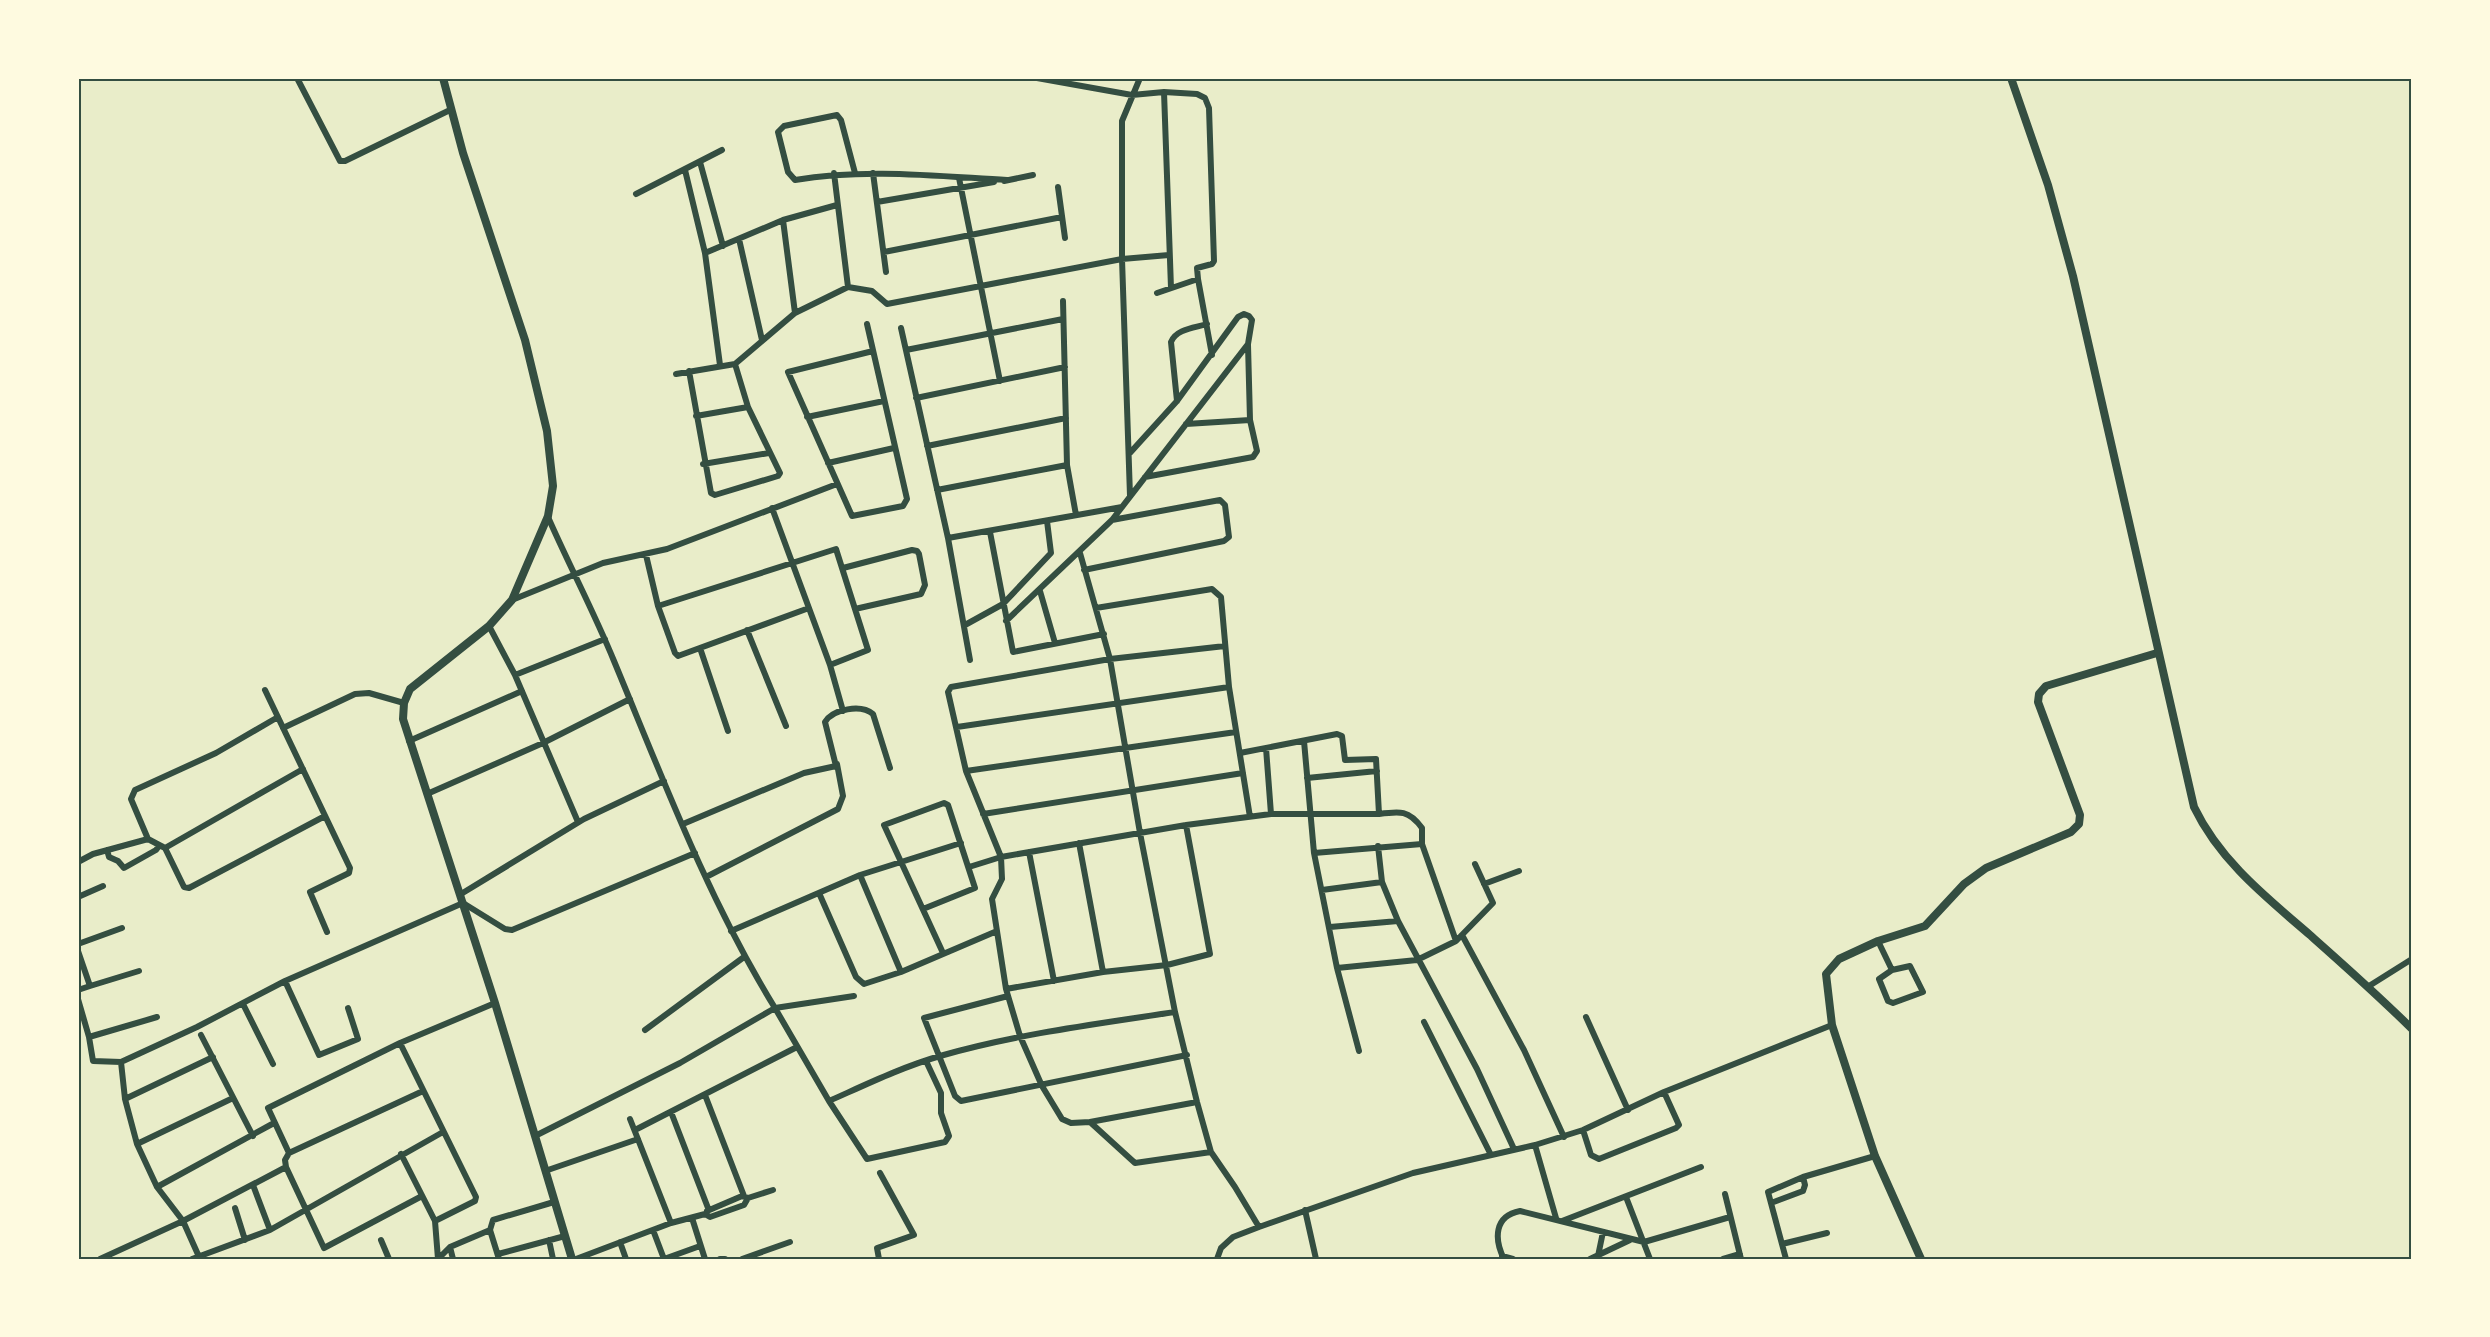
<svg xmlns="http://www.w3.org/2000/svg" width="2490" height="1337" font-family="Signika,sans-serif">
<style>
.lines{fill:none;stroke-linecap:round;stroke-linejoin:round}
.minor{stroke:#344e41;stroke-width:6}
.tertiary{stroke:#344e41;stroke-width:8}
.secondary{stroke:#344e41;stroke-width:8}
.neatline{fill:none;stroke:#344e41;stroke-width:2}
</style>
<rect width="100%" height="100%" fill="#e9edc9"/>
<g class="lines">
<path class="minor" d="M297,78L340,161H345L450,110
M1037,78L1132,95L1164,92L1197,94L1205,98L1209,108L1214,261L1212,264L1197,268L1198,279L1157,293
M1164,92L1171,288
M700,162L723,246
M685,170L705,253L720,365
M834,173L848,287
M855,173L841,120L837,115L784,126L778,132L788,172L795,180C865,168 936,176 1007,180
M873,173L886,272
M959,178L1000,381
M1004,181L1033,175
M1058,187L1065,238
M636,194L722,150
M877,202L994,182
M783,220L795,313
M739,239L762,340
M884,252L1062,217
M705,253L783,220L837,205
M1198,279L1212,355
M1063,301L1067,465L1076,515
M867,324L907,499L903,506L852,516L788,372L873,351
M901,328L948,538L970,660
M906,350L1063,319
M689,371L711,493L715,495L778,476L780,473L748,407L735,364
M676,374L735,364L795,313L848,287L872,291L887,304L1122,259L1169,255
M916,398L1065,367
M1177,401L1171,342C1176,329 1194,328 1207,324
M696,416L748,407
M807,417L884,401
M1186,424L1250,420
M927,446L1066,418
M828,463L894,448
M703,464L769,453
M1145,477L1253,457L1257,451L1250,420L1248,345
M937,490L1067,465
M1130,496L1122,259V121L1140,78
M548,517C569,565 594,612 614,661C663,779 708,899 775,1008L854,996
M990,532L1013,652L1104,634
M948,538L1122,507
M1080,553L1110,659L1140,833L1175,1012L1197,1102L1211,1152L1235,1187L1259,1227
M646,555L658,606L675,653L678,656L809,608
M843,568L912,550L917,551L919,554L925,585L921,594L855,609
M1084,570L1224,541L1229,537L1225,505L1220,500L1112,520
M1040,591L1055,643
M512,600L603,563L667,549L837,484
M658,606L836,549L868,650L830,665L772,508
M1096,608L1212,589L1221,597L1229,687L1250,817
M1006,621L1112,520L1248,344L1252,320L1249,316L1244,314L1238,317L1177,401L1129,454
M965,625L1003,604L1051,553L1047,521
M489,626L515,675L578,822
M747,630L786,726
M700,648L728,731
M830,665L843,711
M515,675L605,639
M265,690L350,868L349,873L310,892L327,932
M957,727L1229,687
M283,728L355,694L369,693L404,703
M409,741L522,691
M1304,741L1314,853L1337,968L1359,1051
M1266,748L1271,814
M1240,753L1337,734L1342,736L1345,760L1376,759L1379,814C1400,811 1409,810 1422,828V844
M966,771L1236,732
M1307,778L1377,771
M427,794L543,743L630,699
M983,814L1243,773
M683,824L804,773L836,766L825,722C833,709 861,704 873,714L890,768
M148,839L131,799L135,790L216,753L278,717
M1079,843L1103,972
M1378,846L1382,882L1398,921L1477,1069L1514,1149
M165,848L184,887L189,888L325,816
M107,850L109,857L118,861L124,868L156,850L159,846
M1029,852L1054,981
M1314,853L1422,844L1456,941
M78,862L93,854L148,839L165,848L303,769
M969,867L1001,857L1186,825L1271,814H1379
M860,875L901,972
M706,877L838,809L843,796L837,764
M1484,884L1519,871
M1322,890L1382,882
M819,893L856,977L864,984L901,972L997,931
M461,894L584,819L664,781
M78,897L103,886
M923,909L975,888L948,805L944,803L884,825L943,953
M1330,927L1398,921
M731,931L860,875L961,843
M1462,935L1524,1050L1564,1137
M1878,941L1892,970L1879,979L1888,1001L1893,1003L1923,992L1910,966L1892,970
M78,944L122,928
M78,951L90,986L78,990
M1337,968L1417,960L1456,941L1493,903L1475,864
M285,981L319,1055L358,1039L348,1008
M90,986L139,971
M2369,986L2412,959
M1006,989L1103,972L1167,965L1210,954L1186,825
M1008,996L924,1018L955,1096L961,1101L1187,1055
M78,999L89,1037L93,1061L121,1062L125,1099L137,1144L157,1187L183,1221L200,1259
M243,1004L273,1064
M1586,1017L1628,1110
M1424,1022L1490,1153
M645,1030L744,957
M201,1035L253,1136
M89,1037L157,1017
M400,1043L476,1197L475,1201L435,1221
M121,1062L197,1027L285,981L463,903L505,929L512,930L695,853
M705,1095L744,1196
M125,1099L213,1057
M829,1101L867,1159L945,1142L949,1136L941,1113V1093L926,1061
M671,1112L708,1208
M630,1119L671,1223
M1090,1122L1197,1102
M635,1130L797,1047
M1583,1130L1591,1155L1599,1159L1676,1128L1679,1125L1664,1092
M535,1136L680,1063L775,1008L829,1101C865,1085 902,1067 940,1056C1017,1034 1096,1024 1175,1012
M137,1144L233,1098
M1535,1145L1556,1218
M1211,1152L1135,1163L1090,1122L1071,1123L1062,1119L1042,1086L1020,1036L1006,989L992,899L1002,879L1001,857L966,771L948,692L951,687L1110,659L1225,646
M289,1153L423,1091
M401,1154L435,1221L438,1259
M545,1171L638,1139
M253,1185L270,1230
M157,1187L274,1123
M1725,1194L1741,1259
M422,1196L324,1248L286,1167L285,1160L289,1153L268,1108L400,1043L495,1003
M1626,1197L1650,1259
M1771,1203L1803,1191L1805,1185L1803,1177
M235,1208L245,1240
M1305,1210L1316,1259
M707,1211L742,1196L748,1198L773,1190
M692,1218L705,1259
M1562,1221L1701,1167
M653,1230L664,1259L700,1246
M381,1240L389,1259
M549,1240L553,1259
M620,1242L626,1259
M1782,1244L1827,1233
M450,1247L453,1259
M498,1254L565,1236
M1502,1256L1513,1259
M1598,1256L1603,1232
M100,1259L183,1221L286,1167
M192,1259L270,1230L443,1132
M438,1259L450,1247L490,1230
M499,1259L490,1230L493,1220L554,1202
M576,1259L671,1223L705,1214L710,1217L744,1205L748,1198
M720,1259H725
M742,1259L790,1242
M879,1259L877,1248L914,1235L880,1173
M1217,1259L1221,1248L1233,1237L1259,1227L1413,1173L1535,1145L1583,1130L1664,1092L1832,1025
M1504,1259C1494,1239 1494,1216 1520,1211L1644,1242L1730,1217
M1590,1259L1630,1240
M1723,1259L1740,1254
M1786,1259L1768,1192L1803,1177L1875,1156"/>
<path class="tertiary" d="M1921,1259L1875,1156L1832,1025L1826,974L1839,959L1878,941L1925,926L1964,884L1986,868L2071,832L2079,824L2080,815L2038,702L2039,694L2046,686L2157,653"/>
<path class="secondary" d="M443,78L463,153L525,340L547,431L553,486L548,516L512,600L489,626L410,689L404,703L403,719L495,1003L572,1259
M2011,78L2048,185L2073,276L2194,807C2220,861 2266,897 2310,935C2345,966 2379,996 2412,1029"/>
</g>
<rect width="2490" height="1337" fill="none" stroke="#fefae0" stroke-width="159"/>
<rect x="80" y="80" width="2330" height="1178" class="neatline"/>
</svg>
